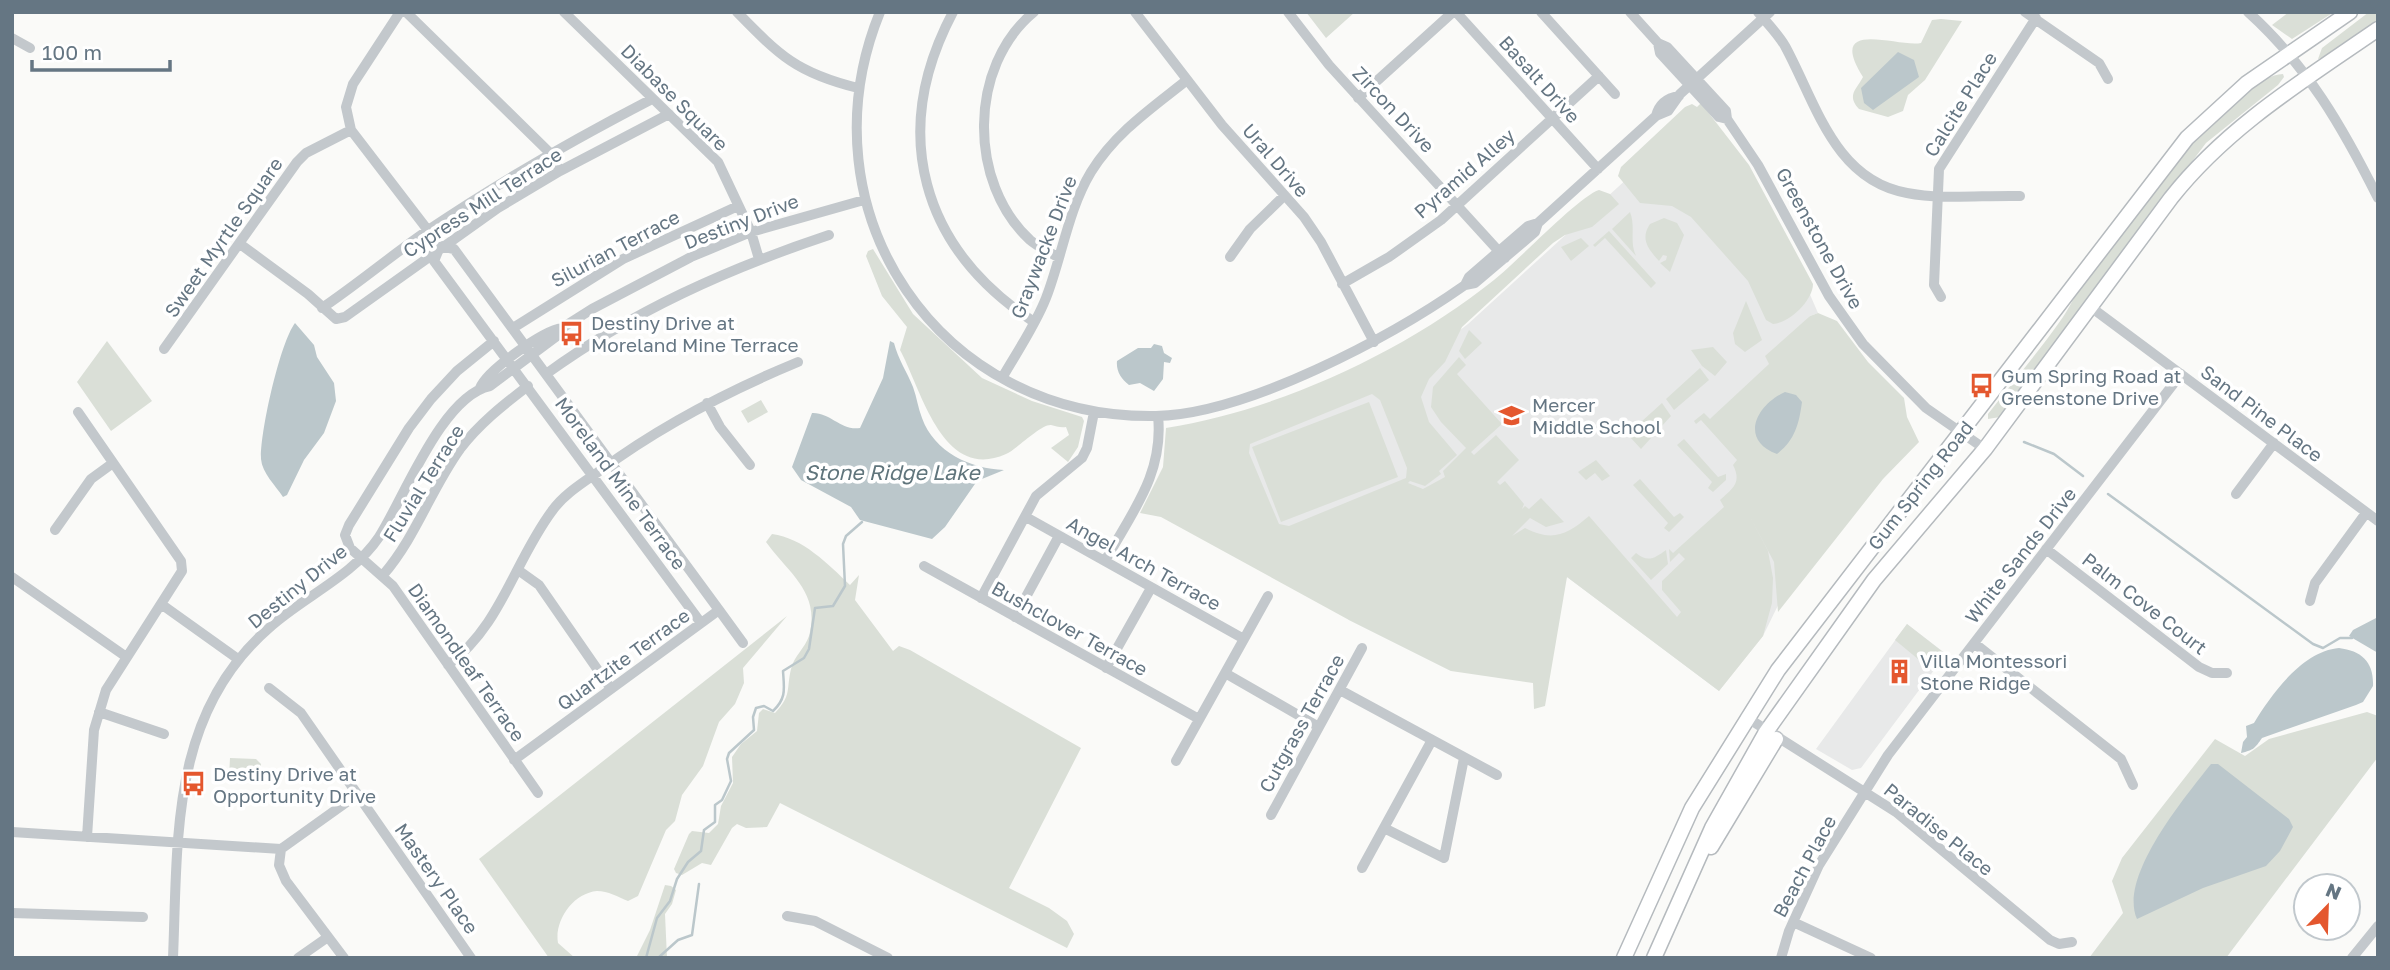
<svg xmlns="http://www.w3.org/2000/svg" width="2390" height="970" font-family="'Golos Text',sans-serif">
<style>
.built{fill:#e8e9e9}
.green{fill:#dadfd7;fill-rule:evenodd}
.water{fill:#bbc7cb}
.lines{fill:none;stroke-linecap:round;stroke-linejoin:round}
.stream{stroke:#bbc7cb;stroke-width:2.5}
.major-casing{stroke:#b5babe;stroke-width:17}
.minor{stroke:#c3c8cc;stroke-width:10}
.major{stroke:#fff;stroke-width:14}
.labels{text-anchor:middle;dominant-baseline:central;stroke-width:7;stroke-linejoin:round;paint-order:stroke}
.street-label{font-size:19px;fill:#657683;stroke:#fff}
.poi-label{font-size:19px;fill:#657683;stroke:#fff;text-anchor:start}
.water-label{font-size:21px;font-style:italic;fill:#60757c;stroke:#fff}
</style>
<rect width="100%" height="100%" fill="#fafaf8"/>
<path class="built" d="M1687,124L1808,290L1818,313L1810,316L1803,325L1744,462L1787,587L1763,636L1719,691L1567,577L1451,671L1349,620L1190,453L1425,357L1468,324Z
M1907,624L1946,654L1861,768L1852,770L1816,749Z"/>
<path class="green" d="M1306,12H1355L1326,38Z
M2289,12H2334L2292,39L2272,25Z
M2369,12H2378V21L2324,58L2318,59L2322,48Z
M1941,19L1962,21L1925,80L1908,95L1903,111L1888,117L1859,109C1846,95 1857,89 1863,77C1825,17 1899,48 1921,43L1932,20Z
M2283,74L2284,77L2278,85L2206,143L2000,417L1988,419V414C2013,382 2040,350 2063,317C2071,305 2077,291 2085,280C2116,237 2233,75 2283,74Z
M1701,103L1749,165L1813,284C1813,299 1792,322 1773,324L1766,320L1748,281L1691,217L1672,206L1640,203L1618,176L1621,167L1685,107L1692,104L1697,107Z
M1599,190L1610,194L1619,204L1592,227L1565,235L1553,243L1462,327L1445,362L1429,379L1421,397L1429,422L1457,455L1439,471L1441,474L1425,486L1410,481L1408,483L1423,489L1445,477L1443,471L1466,448L1441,422L1431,407L1433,387L1459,357L1466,365L1457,374L1502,424L1471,452L1474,455L1496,435L1519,460L1497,482L1500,485L1505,481L1524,504L1522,509L1525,506L1529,509L1541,498L1564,522L1546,527L1530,518L1512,536L1525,528C1552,542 1567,535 1589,516L1677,617L1681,612L1662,590V581L1685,559L1679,553L1670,562L1669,549L1673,553L1724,507L1720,500C1733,488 1742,483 1733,465L1737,460L1701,420L1696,424L1694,421L1704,413L1710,419L1712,417L1769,364L1765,356L1810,316L1818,313L1837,321L1868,362L1904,398L1907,417L1919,442L1883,479L1778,612L1774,562L1748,513L1768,551L1773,578L1772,603L1763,636L1719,691L1567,577L1545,706L1534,709L1533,683L1451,671L1349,620L1161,517L1140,513L1163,467L1166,428C1279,410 1404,352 1494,280C1516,263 1579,196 1599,190ZM1372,394L1380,400L1407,468L1406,478L1289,526L1279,524L1249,453L1250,444Z
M1630,212C1636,227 1629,241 1636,256L1612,229Z
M1664,218L1677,223L1684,235L1670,272L1660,263L1666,260L1667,256L1663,255L1659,261C1648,249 1640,239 1650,224Z
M1609,231L1656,283L1651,288L1605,238L1595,247L1593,245Z
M1581,238L1589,246L1571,261L1561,247Z
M873,249L913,314L982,378L1032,401L1082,417L1084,421L1078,447L1068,462L1051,448L1069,435L1066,427C1060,428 1056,426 1051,425C1041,424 1017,449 1006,454C942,483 921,388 900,350L907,327L882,296L866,256L868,251Z
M1746,301L1762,340L1745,352L1735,344L1733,333Z
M1469,330L1482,343L1465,359L1459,351Z
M107,341L152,401L111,431L77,382Z
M1713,347L1727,362L1715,376L1702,366L1691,350Z
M1700,368L1709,380L1674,410L1666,399Z
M761,400L768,412L748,423L741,411Z
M1369,402L1398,477L1281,522L1252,447Z
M1662,403L1671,416L1641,449L1630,437L1633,434L1631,431Z
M1684,439L1718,477L1726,474V480L1713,492L1708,488L1712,482L1677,445Z
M1596,460L1610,476L1602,481L1595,473L1586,480L1578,472Z
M1640,479L1674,517L1680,513L1684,517L1669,532L1664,528L1668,523L1633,485Z
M772,534C803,538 828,564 850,585L859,575L855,600L893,651L899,646L910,650L1081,748L1009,888L1049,908L1067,921L1074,934L1067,948L780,803L767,827L746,828L737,824L732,828L711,865L702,863L682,875L676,873L674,869L689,834L692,831L709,833L718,824L721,806L733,783L732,757L741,744L757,731L759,713L763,709L775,713C792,695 786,690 791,669C794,656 805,648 809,636C821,592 788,573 766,542Z
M1666,550L1668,564L1651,580L1631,558L1636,553C1648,563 1655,558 1666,550Z
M787,616L743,668L744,683L735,704L719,722L703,766L682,795L675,821L666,830L638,896L628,901C618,897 608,891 597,891C573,893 554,921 558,943L575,958H549L479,859Z
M1907,624L1943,652L1930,669L1895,640Z
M2367,712L2378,716V757L2226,958H2089L2123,913L2112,881L2122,858L2215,739L2245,756L2269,739Z
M230,758L256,759L261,764L260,775L255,779L229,777Z
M665,885L671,886L676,890L672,904L665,914L667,958H636L650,930Z"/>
<path class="water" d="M1898,52L1914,60L1919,77L1873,110L1864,103L1861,88Z
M295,323L314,345L317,357L334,383L336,401L324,433L304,460L287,495L283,497C276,486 262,473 261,459C260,432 280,343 295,323Z
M890,341L894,343C898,359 907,372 913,387C917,398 918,408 922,418C934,452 971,469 1004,470L977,481L945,527L932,539L860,520L851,507L801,480L792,467L812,413C830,412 841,431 860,428L883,378Z
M1154,344L1162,346L1164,353L1172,358L1170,363L1164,362L1163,379L1154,391L1140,383L1129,385C1121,379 1116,371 1117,361L1138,348H1151Z
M1785,392L1796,395L1802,402C1799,424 1795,440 1777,454C1739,440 1756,405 1785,392Z
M2378,617V653L2349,636L2353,630Z
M2339,648C2362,651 2374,662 2373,686L2363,702L2356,705L2262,738C2255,748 2254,750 2241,753L2243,742L2247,737L2246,726L2254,723C2272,693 2303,651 2339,648Z
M2211,764H2218L2289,819L2293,827L2280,851L2266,866L2203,888L2137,919C2118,877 2185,797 2211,764Z"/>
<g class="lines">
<path class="stream" d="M2024,442L2054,454L2083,476
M2108,494L2313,644L2323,648L2340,638H2352
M646,958L657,918L670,901L677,879L688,862L701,851L704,830L715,822V805L722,800L731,781L727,759L729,753L754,730L753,717L756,708L764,706L773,711C787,698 784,688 783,671L804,658L809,649L815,608L833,606L845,586L843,544L846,536L862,522
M658,958L678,940L692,935L699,884"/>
<defs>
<path id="major" d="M1711,847L1776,739
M1624,958L1692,808L1778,670L2187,138L2247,83L2350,12
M1654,958L1712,828L1766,732L1874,580L1985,449L2171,198C2227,127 2304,80 2378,29"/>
</defs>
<use href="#major" class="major-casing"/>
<path class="minor" d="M400,12L353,84L346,107L351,130L440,246L454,249L719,610
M406,12L549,152L560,171
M564,12L718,162L751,232L759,259
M737,12C780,56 797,73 858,88
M880,12C799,211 939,420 1156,416C1247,414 1391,337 1465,285L1475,283L1535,232L1538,223L1656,116L1668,111L1680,94L1770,12
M953,12C889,133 921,248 1034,322
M1034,12C968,66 968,183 1030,240C1038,247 1049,252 1058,257
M1135,12L1222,125L1304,217L1321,242L1374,342
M1288,12L1329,65L1505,258
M1456,12L1598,169
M1541,12L1615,94
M1630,12L1658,43L1667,47L1726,111L1727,119L1758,165L1829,296L1863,344L1926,408L1985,449
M1758,12C1767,23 1778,34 1785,46C1816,103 1834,180 1907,193C1942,200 1983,195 2020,196
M2025,12L2099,63L2108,79
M2248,12C2307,65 2343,128 2378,198
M12,38L30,48
M1658,43L1660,53L1719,117L1727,119
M1358,98L1453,12
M1656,116C1659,104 1667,98 1679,96
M240,244L308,294L336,319L345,317L498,208L560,171L669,114
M439,249L434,261L701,623
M1230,257L1250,229L1284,196
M1342,284L1389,257L1441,220L1599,76
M1465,285L1469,277L1528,226L1538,223
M1941,297L1934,285L1939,169L2036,18
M322,308C359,283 393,254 430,229C502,180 575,139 652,99
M2092,308L2378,521
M513,328L623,259L738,206
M494,341L457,371L431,399L409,428L349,525L345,535L350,548L393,586L538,793
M164,349L297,162L306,153L351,130
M546,374C633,311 727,269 829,235
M1002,378C1017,352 1035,326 1046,298C1062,257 1068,210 1091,172C1116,132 1152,108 1187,80
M480,388C487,370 543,331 562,328
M707,403L720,427L750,465
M78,412L181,561L182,571L106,690L94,730L87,837
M2236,494L2274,443
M1026,517L1244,639
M55,530L91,479L113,463
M2046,549L2199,667L2212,673H2227
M1105,561C1132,512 1164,474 1158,416
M924,566L1199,719
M518,570L539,585L611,689
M383,575C416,537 431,489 460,449C479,424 503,405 528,386
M12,577L125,656
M981,598L1036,496L1082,458L1087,448L1094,412
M2310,601L2315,583L2366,513
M161,604L238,659
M1015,617L1059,536
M1974,643L2121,759L2133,785
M448,665C501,626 514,562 552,511C564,494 584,482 601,470C662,425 728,391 798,362
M1106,668L1151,588
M1225,673L1319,727
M269,688L301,713L471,958
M1340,690L1497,775
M99,712L164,734
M1746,717L1896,812L2050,940L2059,944L2072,942
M514,760L719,610L743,643
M1176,761L1268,596
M1271,815L1362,648
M1384,828L1444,858L1464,758
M12,832L281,849L358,794
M281,849L279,865L286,881L344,958
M1362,868L1432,740
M12,913L143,917
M787,916L815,921L888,958
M1793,922L1871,958
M173,958C178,838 170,714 269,628C303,597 353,576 379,537C404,498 442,396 490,386L557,336L562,328L592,309L691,257L751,232L864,200
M298,958L328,937
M1781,958L1789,931L1819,865L1888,755L2181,374
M2352,958L2378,926"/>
<use href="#major" class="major"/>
</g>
<defs>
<symbol id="bus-bare" viewBox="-9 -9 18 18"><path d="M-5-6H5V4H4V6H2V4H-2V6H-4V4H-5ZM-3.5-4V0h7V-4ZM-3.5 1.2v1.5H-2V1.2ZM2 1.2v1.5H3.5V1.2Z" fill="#e4572e" stroke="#fff" stroke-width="2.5" paint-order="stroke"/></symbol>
<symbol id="school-bare" viewBox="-9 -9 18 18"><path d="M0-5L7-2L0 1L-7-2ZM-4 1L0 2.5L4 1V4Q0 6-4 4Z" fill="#e4572e" stroke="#fff" stroke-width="2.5" paint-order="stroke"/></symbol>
<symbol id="building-bare" viewBox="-9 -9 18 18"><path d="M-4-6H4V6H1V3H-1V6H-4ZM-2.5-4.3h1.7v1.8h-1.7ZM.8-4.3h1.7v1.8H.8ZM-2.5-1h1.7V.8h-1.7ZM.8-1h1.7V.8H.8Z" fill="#e4572e" stroke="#fff" stroke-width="2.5" paint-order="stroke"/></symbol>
</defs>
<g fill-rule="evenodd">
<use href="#bus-bare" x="554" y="316" width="35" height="35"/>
<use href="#bus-bare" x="1964" y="368" width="35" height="35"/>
<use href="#school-bare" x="1494" y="398" width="35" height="35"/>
<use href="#building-bare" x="1882" y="654" width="35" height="35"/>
<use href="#bus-bare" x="176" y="766" width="35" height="35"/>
</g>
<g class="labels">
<g class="street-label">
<text transform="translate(1540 79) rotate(48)">Basalt Drive</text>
<text transform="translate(675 97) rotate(45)">Diabase Square</text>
<text transform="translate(1960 104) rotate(-58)">Calcite Place</text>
<text transform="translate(1394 109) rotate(47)">Zircon Drive</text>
<text transform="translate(1276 160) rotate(49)">Ural Drive</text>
<text transform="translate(1464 173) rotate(-41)">Pyramid Alley</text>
<text transform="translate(482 202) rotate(-33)">Cypress Mill Terrace</text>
<text transform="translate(741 221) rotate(-21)">Destiny Drive</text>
<text transform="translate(223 237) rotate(-55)">Sweet Myrtle Square</text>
<text transform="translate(1820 238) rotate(61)">Greenstone Drive</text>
<text transform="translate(1043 247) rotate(-69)">Graywacke Drive</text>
<text transform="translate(615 248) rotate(-28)">Silurian Terrace</text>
<text transform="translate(2262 413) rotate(37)">Sand Pine Place</text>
<text transform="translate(423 483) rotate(-58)">Fluvial Terrace</text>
<text transform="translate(621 483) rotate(54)">Moreland Mine Terrace</text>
<text transform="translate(1920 485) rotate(-52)">Gum Spring Road</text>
<text transform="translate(2020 555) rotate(-52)">White Sands Drive</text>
<text transform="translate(1144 563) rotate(29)">Angel Arch Terrace</text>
<text transform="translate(297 586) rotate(-39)">Destiny Drive</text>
<text transform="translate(2145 603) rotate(38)">Palm Cove Court</text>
<text transform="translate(1070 628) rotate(29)">Bushclover Terrace</text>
<text transform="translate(623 659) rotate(-36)">Quartzite Terrace</text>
<text transform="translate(467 662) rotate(55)">Diamondleaf Terrace</text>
<text transform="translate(1301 723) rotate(-61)">Cutgrass Terrace</text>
<text transform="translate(1939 829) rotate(39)">Paradise Place</text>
<text transform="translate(1804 866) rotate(-62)">Beach Place</text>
<text transform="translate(437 878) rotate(55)">Mastery Place</text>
</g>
<g class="poi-label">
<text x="591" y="322">Destiny Drive at<tspan x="591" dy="22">Moreland Mine Terrace</tspan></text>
<text x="2001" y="375">Gum Spring Road at<tspan x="2001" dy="22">Greenstone Drive</tspan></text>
<text x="1532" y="404">Mercer<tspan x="1532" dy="22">Middle School</tspan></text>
<text x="1920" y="660">Villa Montessori<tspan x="1920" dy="22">Stone Ridge</tspan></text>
<text x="213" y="773">Destiny Drive at<tspan x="213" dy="22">Opportunity Drive</tspan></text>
</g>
<g class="water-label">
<text x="892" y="472">Stone Ridge Lake</text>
</g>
</g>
<rect width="2390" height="970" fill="none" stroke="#657683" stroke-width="28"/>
<g transform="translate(2327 907) rotate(23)"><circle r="33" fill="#ffffff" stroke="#c1c8cd" stroke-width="2"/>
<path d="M0-5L12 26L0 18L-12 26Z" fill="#e4572e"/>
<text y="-10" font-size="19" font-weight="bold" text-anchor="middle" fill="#657683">N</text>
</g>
<path d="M32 60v10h138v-10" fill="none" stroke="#657683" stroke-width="3.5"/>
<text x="42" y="60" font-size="21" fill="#657683" stroke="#ffffff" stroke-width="5" paint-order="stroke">100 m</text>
</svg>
